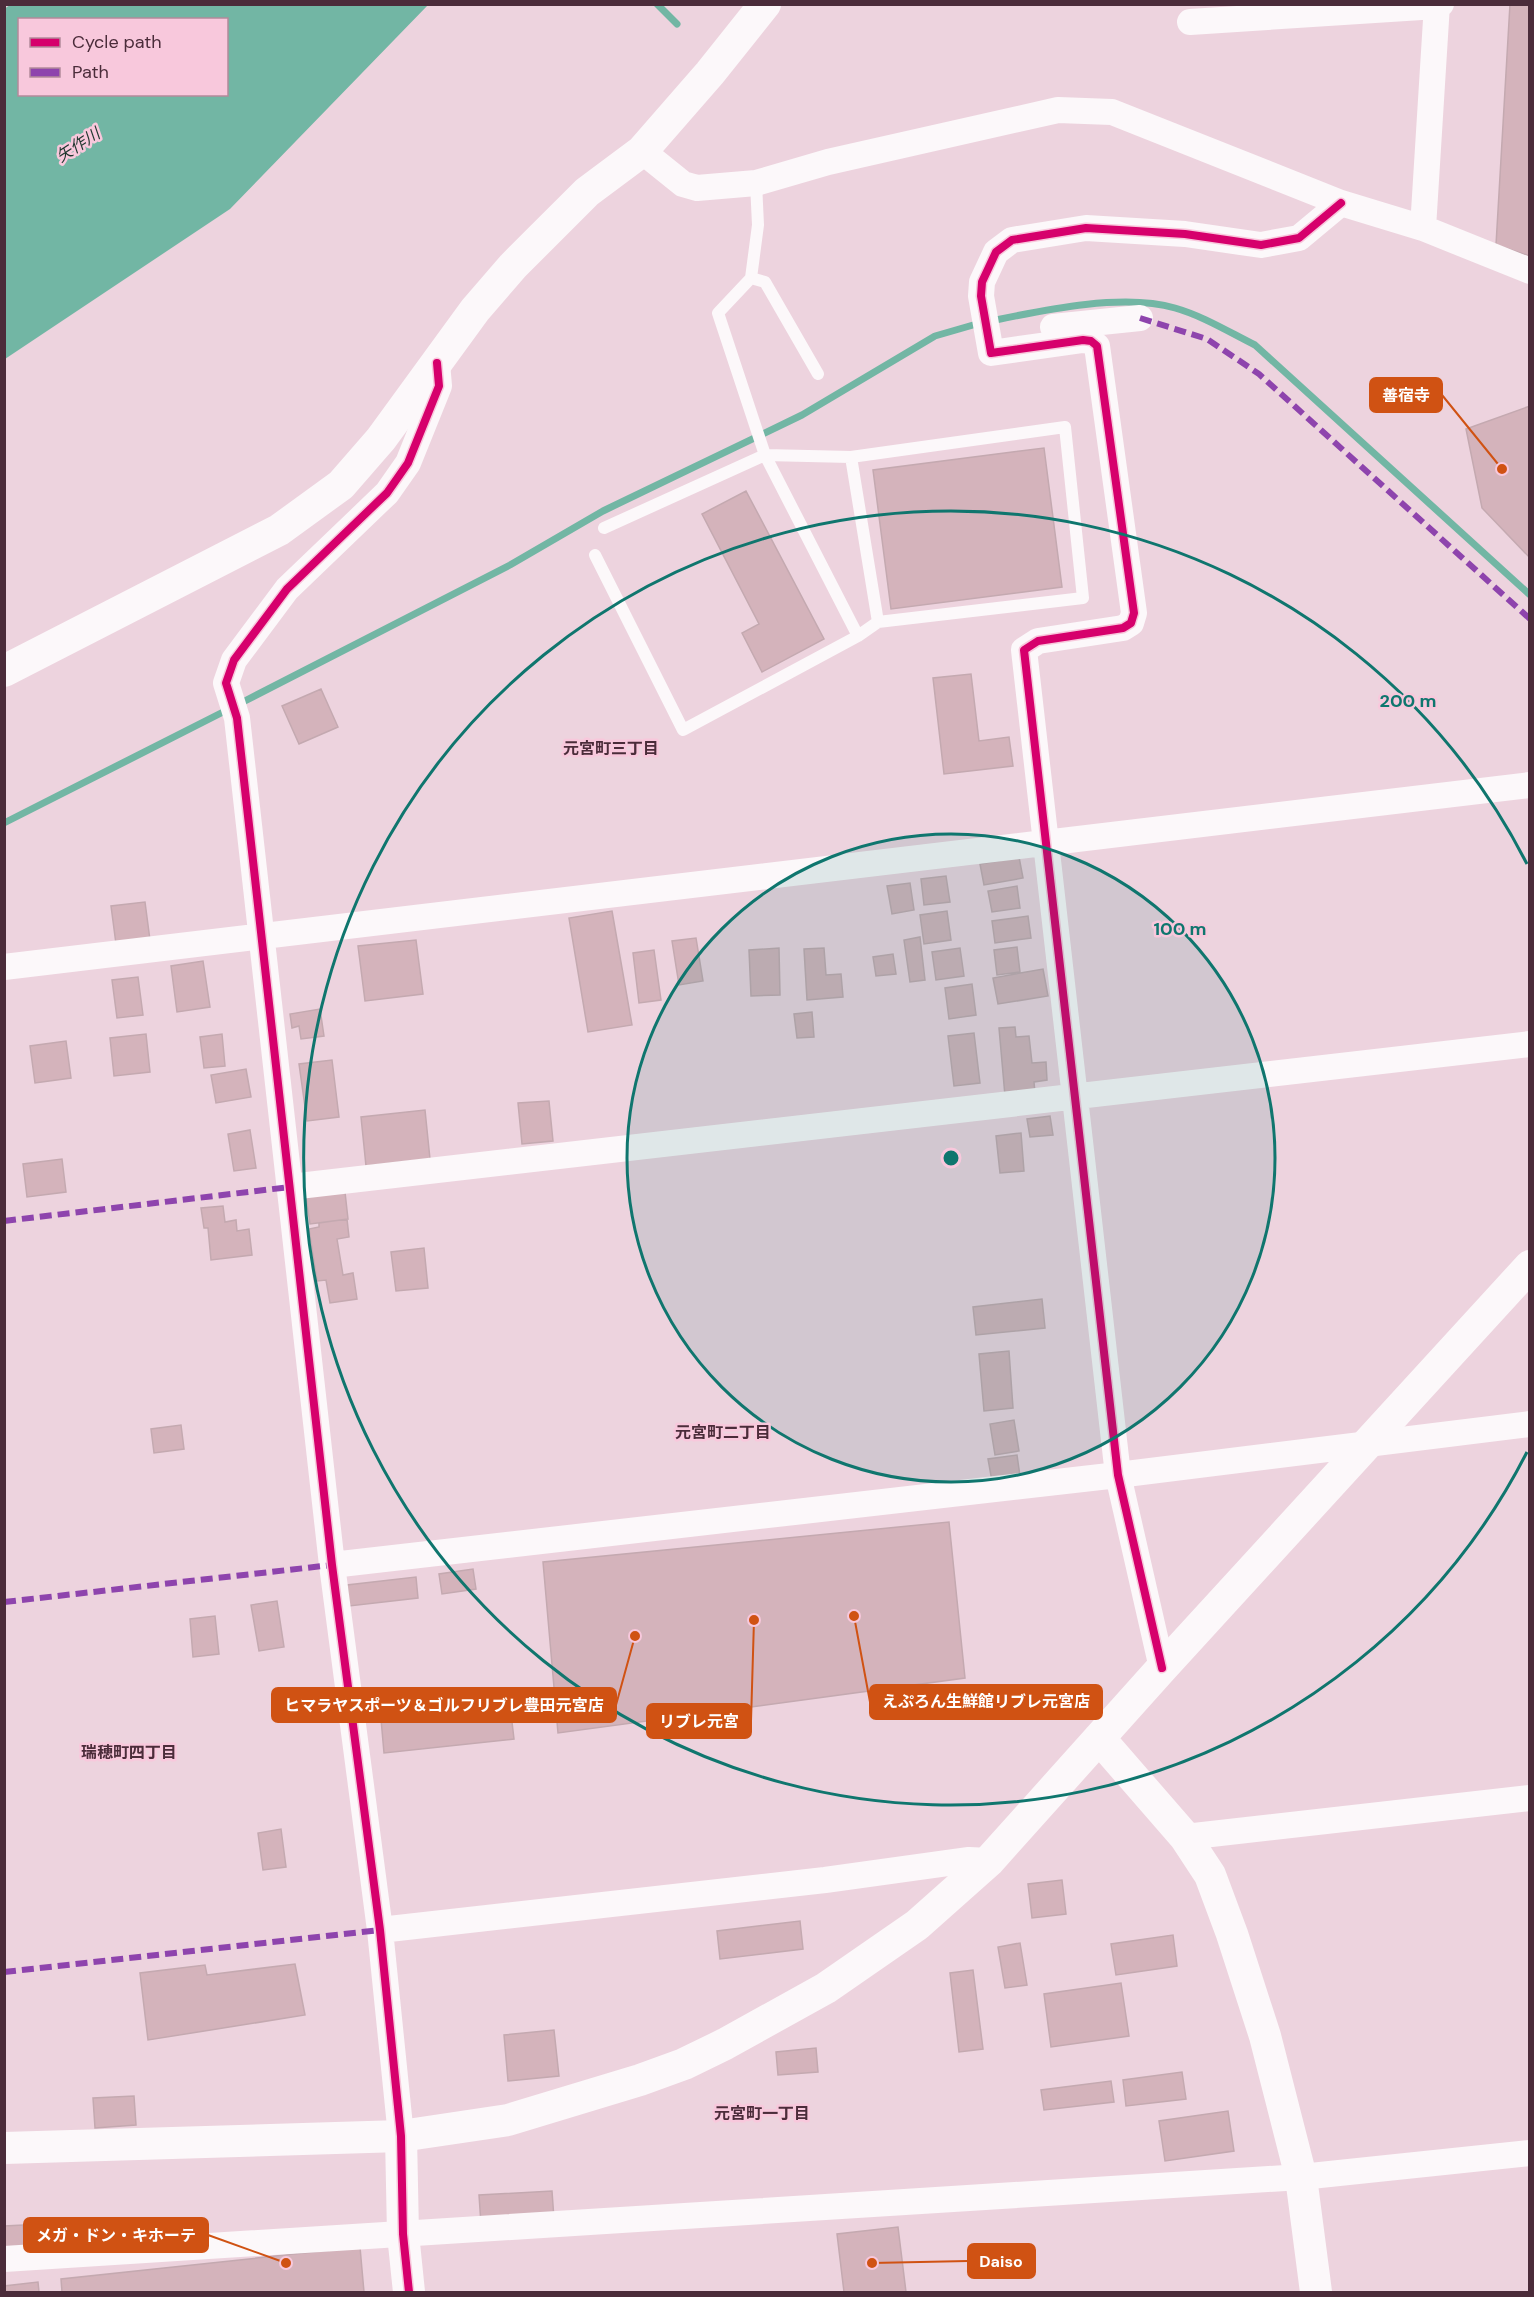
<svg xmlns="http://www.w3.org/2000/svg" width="1534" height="2297" font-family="'DM Sans','Noto Sans JP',sans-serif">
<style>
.water{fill:#72b6a4;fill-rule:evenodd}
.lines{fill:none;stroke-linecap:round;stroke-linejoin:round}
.stream{stroke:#72b6a4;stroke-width:7}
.building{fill:#d4b3bb;stroke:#c4a9b0;stroke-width:1.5}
.service{stroke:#fcf8fa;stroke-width:12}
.minor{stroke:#fcf8fa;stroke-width:26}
.tertiary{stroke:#fcf8fa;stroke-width:32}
.quiet{stroke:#8e44ad;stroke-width:6;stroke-dasharray:12 6;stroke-linecap:butt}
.cycleway-casing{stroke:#f8c8dc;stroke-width:11}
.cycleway{stroke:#d6006c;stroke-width:8}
.ring{fill:none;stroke:#0f766e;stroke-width:3}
.labels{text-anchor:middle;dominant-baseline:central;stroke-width:5;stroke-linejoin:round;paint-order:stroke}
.water-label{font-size:16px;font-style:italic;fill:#1e362e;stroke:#f8c8dc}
.neighbourhood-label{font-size:16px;font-weight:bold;fill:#4b2c3a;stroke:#f8c8dc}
.centre{fill:#0f766e;stroke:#f8c8dc;stroke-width:3}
.ring-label{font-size:18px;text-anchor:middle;font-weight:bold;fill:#0f766e;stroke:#f8c8dc;stroke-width:5;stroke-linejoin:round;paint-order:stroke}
.leader{fill:none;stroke:#d05213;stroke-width:2}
.callout-dot{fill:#d05213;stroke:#f8c8dc;stroke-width:2}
.callout{fill:#d05213;stroke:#d05213;stroke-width:2}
.callout-label{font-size:16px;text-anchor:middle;font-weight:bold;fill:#fff}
</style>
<rect width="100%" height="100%" fill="#edd3de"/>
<path class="water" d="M10,5V4L428,5L230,209L5,359L4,9ZM20,20H226V94H20Z"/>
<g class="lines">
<path class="stream" d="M657,4L677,24
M991,321C1044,310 1123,293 1175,308C1203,316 1229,332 1255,345L1530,595
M239,704L510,565L603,511L802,415L935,336L980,323
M4,823L229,709"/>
</g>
<path class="building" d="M1510,4H1530V256L1496,245Z
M1530,406V558L1482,508L1466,429Z
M1044,448L1062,587L891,609L873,470Z
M746,491L824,639L762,672L742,633L759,624L702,514Z
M971,674L979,741L1009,737L1013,766L944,774L933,678Z
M321,689L338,727L299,744L282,706Z
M1019,857L1023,878L984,885L980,864Z
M946,876L950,902L924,905L921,879Z
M910,883L914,910L892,914L887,886Z
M1017,886L1020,908L992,912L988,891Z
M145,902L150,940L116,944L111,906Z
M612,911L632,1025L588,1032L569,918Z
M947,911L951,940L924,944L920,915Z
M1028,916L1031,938L995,943L992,921Z
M920,937L925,980L910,982L904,940Z
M696,938L703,981L679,985L672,941Z
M416,940L423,994L365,1001L358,946Z
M1017,947L1020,972L997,975L994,950Z
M779,948L780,995L751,996L749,950Z
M824,948L826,975L841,974L843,997L807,1000L804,949Z
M960,948L964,976L936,980L932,952Z
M654,950L661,1000L639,1003L633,953Z
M893,954L896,974L876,976L873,957Z
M203,961L210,1007L177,1012L171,966Z
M1043,969L1048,996L998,1004L993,978Z
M138,977L143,1015L117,1018L112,980Z
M972,984L976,1015L949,1019L945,988Z
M320,1009L324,1036L301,1039L299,1026L292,1028L290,1014Z
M812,1012L814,1037L797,1038L794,1014Z
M1015,1027L1016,1037L1029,1036L1032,1063L1046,1062L1047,1080L1034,1082L1035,1093L1005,1096L999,1028Z
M974,1033L980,1083L954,1086L948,1036Z
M146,1034L150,1072L114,1076L110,1038Z
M222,1034L225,1066L204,1068L200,1037Z
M66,1041L71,1078L35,1083L30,1046Z
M332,1060L339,1117L307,1121L299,1064Z
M246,1069L251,1097L216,1103L211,1075Z
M549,1101L553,1141L522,1144L518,1103Z
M425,1110L430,1159L366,1166L361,1117Z
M1050,1116L1053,1135L1030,1137L1027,1119Z
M250,1130L256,1168L234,1171L228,1134Z
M1021,1133L1024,1171L1000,1173L996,1136Z
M62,1159L66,1192L27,1197L23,1164Z
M345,1192L348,1219L310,1224L306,1197Z
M223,1206L225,1222L236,1220L237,1231L249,1229L252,1255L211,1260L208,1228H204L201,1208Z
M347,1219L349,1237L337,1239L343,1275L353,1273L357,1299L330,1303L326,1280L317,1281L309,1229L319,1227V1223Z
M424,1248L428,1288L396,1291L391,1252Z
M1042,1299L1045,1328L976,1335L973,1307Z
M1009,1351L1013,1408L984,1411L979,1354Z
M1014,1420L1019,1451L995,1455L990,1424Z
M181,1425L184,1449L154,1453L151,1429Z
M1017,1455L1021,1483L993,1487L988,1459Z
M949,1522L965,1678L558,1733L543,1562Z
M473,1569L476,1589L442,1594L439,1574Z
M416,1577L418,1598L349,1606L347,1585Z
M277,1601L284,1647L259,1651L251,1605Z
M215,1616L219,1654L193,1657L190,1619Z
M510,1705L514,1739L384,1753L381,1719Z
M281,1829L286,1867L263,1870L258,1833Z
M1062,1880L1066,1914L1032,1918L1028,1884Z
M800,1921L803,1949L720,1959L717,1931Z
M1173,1935L1177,1966L1116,1975L1111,1944Z
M1020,1943L1027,1985L1005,1988L998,1947Z
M295,1964L305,2015L148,2040L140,1973L205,1965L207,1975Z
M973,1970L983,2049L959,2052L950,1973Z
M1121,1983L1129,2036L1051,2047L1044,1994Z
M554,2030L559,2076L508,2081L504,2035Z
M816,2048L818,2072L778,2075L776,2052Z
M1182,2072L1186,2099L1126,2106L1123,2080Z
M1111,2081L1114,2102L1044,2110L1041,2090Z
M134,2096L136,2125L95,2128L93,2098Z
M1228,2111L1234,2151L1165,2161L1159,2121Z
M552,2191L554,2219L481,2224L479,2195Z
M23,2225L25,2257L4,2258V2226Z
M898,2227L906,2292H844L837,2234Z
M360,2247L364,2292H62L61,2279Z
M38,2282L39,2292H4V2286Z"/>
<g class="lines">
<path class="service" d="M751,278L765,282L818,374
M851,457L765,455L858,636
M604,528L765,455L718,313L751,278L758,225L756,183
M595,555L683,730L858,636L878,622L1083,598L1065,427L851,457L878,622"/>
<path class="minor" d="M1190,22L1437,6L1441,4
M642,151L683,184L697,188L756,183L828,162L1058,110L1112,112L1341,203L1423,228L1530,271
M1423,228L1437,4
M1053,327L1140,318
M4,967L1530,785
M290,1187L1530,1044
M332,1565L1118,1475L1530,1424
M1162,1668L1118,1475L1024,650L1038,641L1123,628L1131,623L1134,613L1097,346L1091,341L1083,340L991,353L981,296L982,282L996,252L1012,240L1086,228L1185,234L1261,245L1299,238L1341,203
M1185,1837L1530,1798
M380,1930L825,1880L969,1860L989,1861
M401,2136L380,1930L332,1565L237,718L226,683L234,660L287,589L387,493L408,463L439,386L437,363
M4,2259L1301,2177L1530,2153"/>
<path class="tertiary" d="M4,671L279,530L341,485L381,439L475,310L513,266L587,192L642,151L710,73L765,4
M1099,1738L1185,1837L1210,1875L1232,1934L1265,2036L1301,2177L1316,2292
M401,2136L403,2234L409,2292
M4,2148L401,2136L508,2120L640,2080L684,2064L725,2044L826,1988L917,1925L989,1861L1162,1668L1530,1266"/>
<path class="quiet" d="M1140,318L1207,339L1259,374L1530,619
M4,1221L290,1187
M4,1602L332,1565
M4,1972L380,1930"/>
<defs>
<path id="cycleway" d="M1162,1668L1118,1475L1024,650L1038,641L1123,628L1131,623L1134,613L1097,346L1091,341L1083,340L991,353L981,296L982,282L996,252L1012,240L1086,228L1185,234L1261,245L1299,238L1341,203
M409,2292L403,2234L401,2136L380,1930L332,1565L237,718L226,683L234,660L287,589L387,493L408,463L439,386L437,363"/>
</defs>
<use href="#cycleway" class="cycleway-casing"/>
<use href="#cycleway" class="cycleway"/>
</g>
<circle cx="951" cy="1158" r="324" fill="#0f766e" fill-opacity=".12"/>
<g class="ring">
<circle cx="951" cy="1158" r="324"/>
<path d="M1527 1452A647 647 0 1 1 1527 864"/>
</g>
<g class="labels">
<g class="water-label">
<text transform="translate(78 145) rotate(-33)">矢作川</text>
</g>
<g class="neighbourhood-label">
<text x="611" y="748">元宮町三丁目</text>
<text x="723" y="1432">元宮町二丁目</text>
<text x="129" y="1752">瑞穂町四丁目</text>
<text x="762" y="2113">元宮町一丁目</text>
</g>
</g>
<circle cx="951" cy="1158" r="9" class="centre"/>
<g class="ring-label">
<text x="1408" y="707">200 m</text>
<text x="1180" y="935">100 m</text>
</g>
<path class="leader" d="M1502 469L1442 395M854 1616L870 1702M635 1636L616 1705M754 1620L751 1721M286 2263L208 2235M872 2263L968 2261"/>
<g class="callout-dot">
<circle cx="1502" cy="469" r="6"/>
<circle cx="854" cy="1616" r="6"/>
<circle cx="635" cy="1636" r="6"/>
<circle cx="754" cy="1620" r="6"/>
<circle cx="286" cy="2263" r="6"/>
<circle cx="872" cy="2263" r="6"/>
</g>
<g class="callout">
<rect x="1370" y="378" width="72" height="34" rx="6"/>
<rect x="870" y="1685" width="232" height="34" rx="6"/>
<rect x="272" y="1688" width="344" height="34" rx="6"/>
<rect x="647" y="1704" width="104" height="34" rx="6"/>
<rect x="24" y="2218" width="184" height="34" rx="6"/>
<rect x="968" y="2244" width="67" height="34" rx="6"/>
</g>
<g class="callout-label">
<text x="1406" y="401">善宿寺</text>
<text x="986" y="1707">えぷろん生鮮館リブレ元宮店</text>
<text x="444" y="1711">ヒマラヤスポーツ＆ゴルフリブレ豊田元宮店</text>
<text x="699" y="1727">リブレ元宮</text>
<text x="116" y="2241">メガ・ドン・キホーテ</text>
<text x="1001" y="2267">Daiso</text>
</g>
<rect width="1534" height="2297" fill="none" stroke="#4b2c3a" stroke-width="12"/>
<rect x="18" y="18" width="210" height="78" fill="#f8c8dc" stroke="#b38a9b" stroke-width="1.5"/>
<rect x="30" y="38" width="30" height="9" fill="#d6006c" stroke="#b38a9b" stroke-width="1.5"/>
<text x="72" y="48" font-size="18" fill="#4b2c3a">Cycle path</text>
<rect x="30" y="68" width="30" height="9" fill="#8e44ad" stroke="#b38a9b" stroke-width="1.5"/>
<text x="72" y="78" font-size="18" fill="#4b2c3a">Path</text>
</svg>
